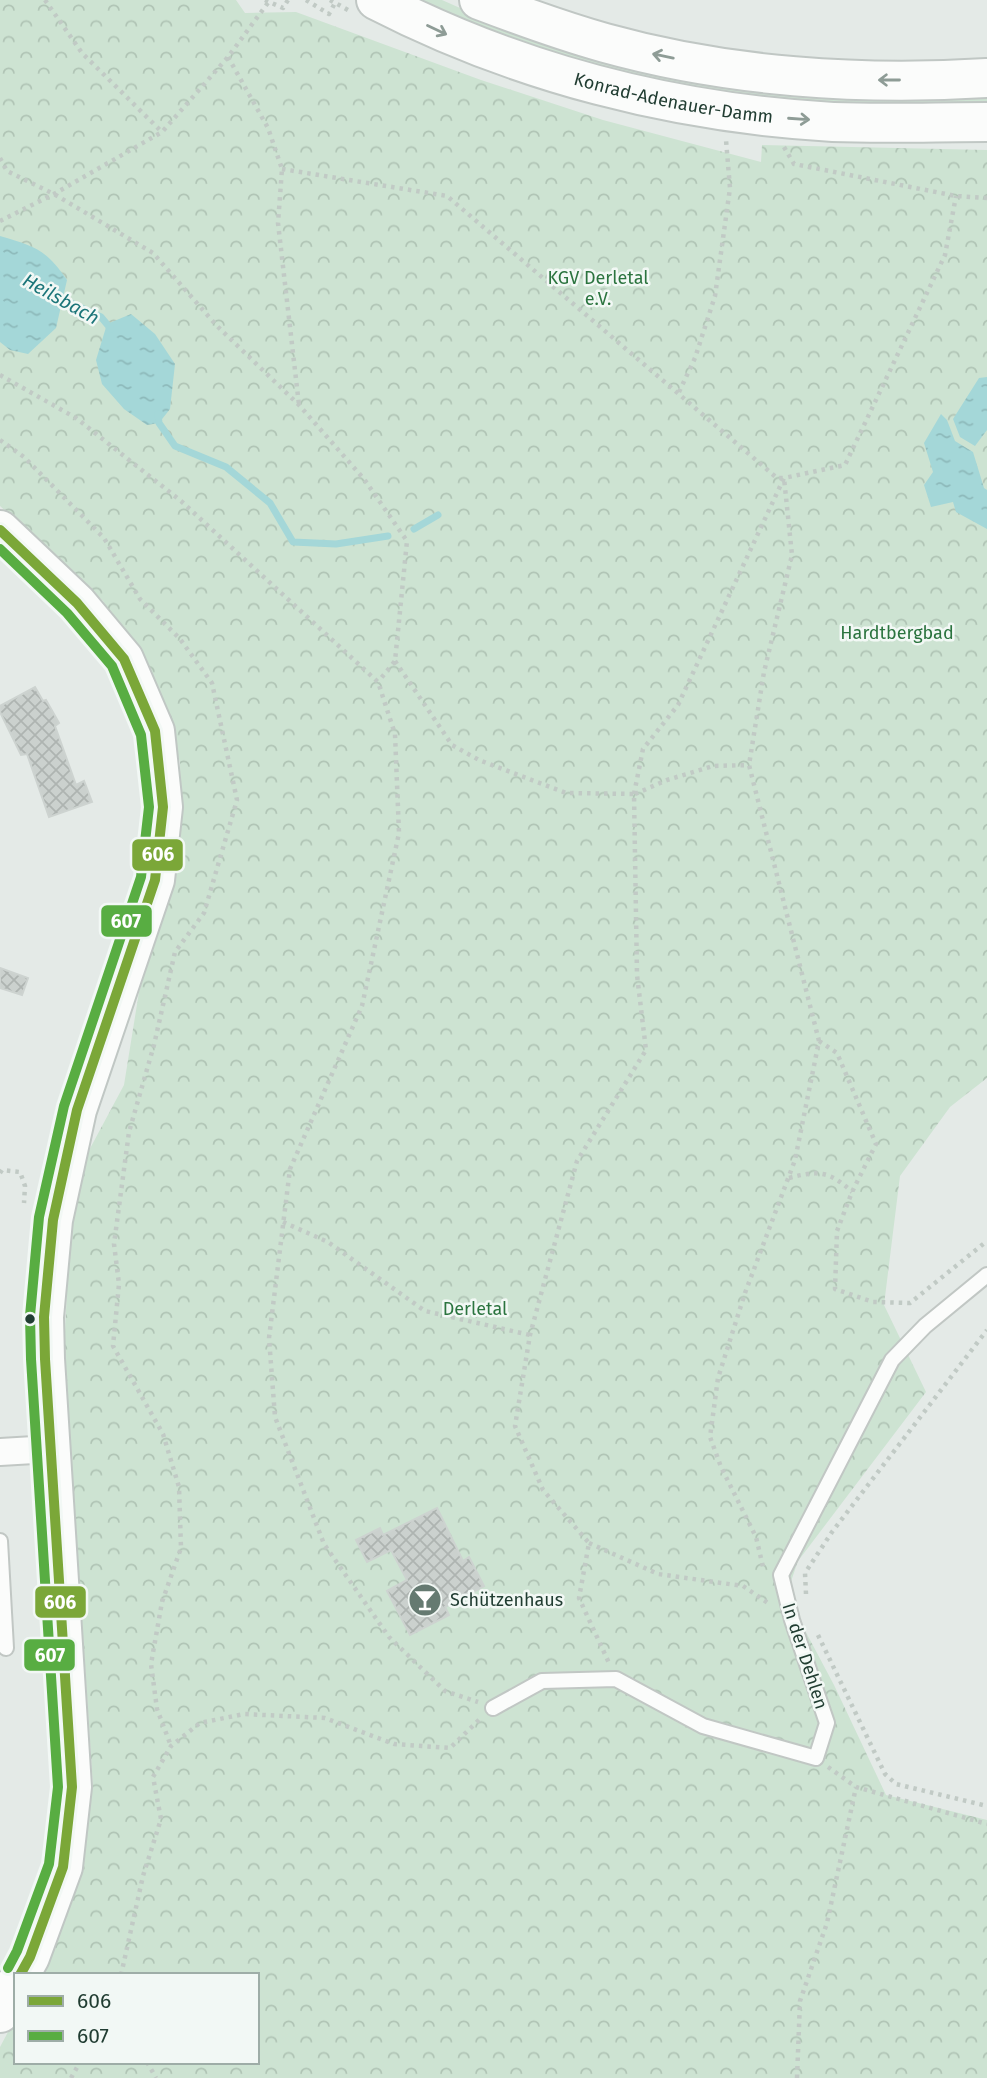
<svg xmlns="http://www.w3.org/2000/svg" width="987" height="2078" font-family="'Fira Sans',sans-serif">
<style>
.green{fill:#cde3d2}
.park{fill:url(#park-crowns)}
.water{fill:url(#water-ripples)}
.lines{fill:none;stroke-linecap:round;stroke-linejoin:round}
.stream{stroke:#a4d7d8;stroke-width:7}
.building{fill:url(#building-cross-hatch);stroke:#cdd3d0;stroke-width:2}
.lane-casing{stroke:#c1c7c4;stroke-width:18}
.street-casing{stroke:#c1c7c4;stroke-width:30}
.secondary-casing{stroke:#c0c7c4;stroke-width:42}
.path{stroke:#c1cac5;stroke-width:4.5;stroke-dasharray:3.5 5;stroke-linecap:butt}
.lane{stroke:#fbfcfb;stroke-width:14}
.street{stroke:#fbfcfb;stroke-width:26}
.secondary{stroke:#fbfcfb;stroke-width:38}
.bus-1-casing{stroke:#f2f8f5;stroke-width:16}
.bus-2-casing{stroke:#f2f8f5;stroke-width:16}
.bus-1{stroke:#7ba738;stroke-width:10}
.bus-2{stroke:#58ad42;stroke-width:10}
.oneway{stroke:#8e9c96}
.bus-dot{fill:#213d32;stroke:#f2f8f5;stroke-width:2.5}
.labels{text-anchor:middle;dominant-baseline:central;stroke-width:5;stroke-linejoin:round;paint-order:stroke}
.street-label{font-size:18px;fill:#213d32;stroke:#f2f8f5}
.park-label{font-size:18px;fill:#2b743f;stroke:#f2f8f5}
.poi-label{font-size:18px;fill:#213d32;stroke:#f2f8f5;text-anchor:start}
.water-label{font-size:19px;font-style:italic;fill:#1b7579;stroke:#f2f8f5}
.line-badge{stroke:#f2f8f5;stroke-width:2.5}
.badge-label{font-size:19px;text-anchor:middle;font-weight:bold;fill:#fff}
</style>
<defs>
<pattern id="park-crowns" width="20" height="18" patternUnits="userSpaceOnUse" patternTransform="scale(1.75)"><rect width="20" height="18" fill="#cde3d2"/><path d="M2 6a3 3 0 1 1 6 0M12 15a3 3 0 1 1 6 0" fill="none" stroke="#b0c4b5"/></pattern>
<pattern id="water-ripples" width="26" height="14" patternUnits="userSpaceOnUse" patternTransform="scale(1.75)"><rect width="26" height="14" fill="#a4d7d8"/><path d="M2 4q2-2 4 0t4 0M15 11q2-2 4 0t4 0" fill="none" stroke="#8db9ba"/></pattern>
<pattern id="building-cross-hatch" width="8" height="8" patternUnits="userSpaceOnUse" patternTransform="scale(1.75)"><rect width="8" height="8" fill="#cbd1ce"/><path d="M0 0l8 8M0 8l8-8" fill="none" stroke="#aeb4b1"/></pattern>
</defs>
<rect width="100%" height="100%" fill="#e4eae7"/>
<path class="green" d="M403,0H442L478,16L987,92V110H856L645,84Z"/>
<path class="park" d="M0,0H236L245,13L296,12L481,80L603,120L761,162L762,145L987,150V1078L950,1107L900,1176L884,1305L926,1392L798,1561L789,1587L792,1606L834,1685L886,1795L987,1820V2078H0V2047L16,2017V2062H257V1975H37L59,1932L93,1786L64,1350L70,1230L86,1156L124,1085L139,992L181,855L180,762L154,681L103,601L0,506Z"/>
<path class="water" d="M0,236C34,246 46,249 67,280L56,328L28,354L10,350L0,342Z
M131,314L155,334L175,364L170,409L159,423L147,425L124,409L102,384L96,360L107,324Z
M987,377V430L975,446L960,437L953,419L979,378Z
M941,414L947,420L955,441L973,452L984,488L987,490V529L956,512L953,502L931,507L924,485L933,472L924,443Z"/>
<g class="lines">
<path class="stream" d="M56,296L101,317L111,329
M158,414L159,423L175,446L226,467L270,503L293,542L336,544L388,536
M414,529L438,515"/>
</g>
<path class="building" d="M35,687L43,701L46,700L59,723L55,726L76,785L84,781L92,802L49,817L27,754L21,755L0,712V706Z
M0,968L28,978L22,995L0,988Z
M437,1508L463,1561L469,1557L484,1586L445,1607L449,1615L410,1635L387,1591L407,1580L391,1550L367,1562L356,1540L380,1528L383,1535Z"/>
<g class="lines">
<defs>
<path id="lane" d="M0,1541L6,1648
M493,1708L542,1681L616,1679L703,1726L816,1758L827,1723L792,1620L781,1575L892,1360L925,1326L987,1275"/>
<path id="street" d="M0,1452L51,1449"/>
<g id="secondary">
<path id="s1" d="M376,0C518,73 674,113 833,122C884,124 936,122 987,122"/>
<path d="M479,0C521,16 562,31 605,43C727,77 861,86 987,78"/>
<path d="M0,530L77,603L124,659L155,731L163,807L155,880L77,1110L53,1220L44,1317L45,1359L72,1787L63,1867L30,1957L20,1975"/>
<path d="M0,2013L16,1983"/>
</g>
</defs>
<use href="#lane" class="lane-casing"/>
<use href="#street" class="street-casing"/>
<use href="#secondary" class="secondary-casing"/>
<path class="path" d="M45,0L82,53L162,132
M265,0L283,8L288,0
M306,0L329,14L335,3
M330,0L348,10
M228,57L268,128L282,169L278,223L299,405
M784,147L794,164L956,196L987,198
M0,158L7,171L54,194L153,253L217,326L299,405L364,479L407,541L395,661L378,682
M282,169L447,196L777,478H784L792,555L764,672L749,765L819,1041L795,1160L745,1293L718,1378L710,1437L721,1467L756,1537L764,1571
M0,221L54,194L162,132L228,57L270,0
M0,375L76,418L181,501L378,682L395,734L399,833L362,1006L290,1169L269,1338L275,1417L324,1544L389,1637L445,1691L478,1702
M679,392L695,358L715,296L730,188L726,140
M0,440L24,457L104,538L140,599L180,639L212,683L237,800L204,913L175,952L154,1045L129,1132L114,1244L119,1284L113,1346L163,1434L179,1487L181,1548L162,1602L151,1664L157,1709L171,1746
M395,661L452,745L479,760L566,793L634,794L637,975L646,1050L577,1161L530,1335L515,1426L543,1490L589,1543L579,1598L609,1663
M634,794L643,749L678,705L784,478L845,465L945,255L956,196
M635,794L667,780L713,766L749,765
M819,1041L837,1053L876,1144L852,1192L837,1231L835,1289L873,1302L910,1303L987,1241
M0,1173L2,1170L20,1172L25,1186L24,1203
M789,1178C818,1170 830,1171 852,1192
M283,1222L328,1242L425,1311L530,1335
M589,1543L658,1574L743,1586L771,1605
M806,1594L805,1573L832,1532L987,1330
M818,1635L885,1774L896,1784L987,1806
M828,1767L856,1787L987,1824
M121,1975L143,1876L161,1819L153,1777L171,1746L200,1723L244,1714L325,1718L394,1744L450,1748L482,1717
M147,2062L156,2078
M71,2078L80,2062
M797,2078L800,2001L827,1923L856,1787"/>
<use href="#lane" class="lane"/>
<use href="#street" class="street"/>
<use href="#secondary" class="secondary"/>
<defs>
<path id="bus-1" d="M0,530L77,603L124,659L155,731L163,807L155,880L77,1110L53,1220L44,1317L45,1359L72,1787L63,1867L30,1957L20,1975"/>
<path id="bus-2" d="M0,549L67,613L112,666L141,735L149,807L141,877L64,1106L39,1217L30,1316L31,1359L58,1787L49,1864L17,1951L8,1968"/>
</defs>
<use href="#bus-1" class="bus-1-casing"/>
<use href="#bus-2" class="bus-2-casing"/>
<use href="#bus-1" class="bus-1"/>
<use href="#bus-2" class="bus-2"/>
</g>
<defs><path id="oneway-shaft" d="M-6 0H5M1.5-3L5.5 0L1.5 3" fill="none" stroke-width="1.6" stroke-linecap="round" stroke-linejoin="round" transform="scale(1.75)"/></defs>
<g class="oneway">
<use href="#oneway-shaft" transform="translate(437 30) rotate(25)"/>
<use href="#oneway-shaft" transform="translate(663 56) rotate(-168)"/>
<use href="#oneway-shaft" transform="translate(889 80) rotate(-180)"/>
<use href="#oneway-shaft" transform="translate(799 119) rotate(4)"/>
</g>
<defs>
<symbol id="bar-disc" viewBox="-11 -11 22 22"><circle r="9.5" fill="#657a71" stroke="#f2f8f5"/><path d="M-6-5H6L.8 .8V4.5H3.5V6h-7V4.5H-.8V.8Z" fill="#fff"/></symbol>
</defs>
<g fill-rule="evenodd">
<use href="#bar-disc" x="406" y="1581" width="38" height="38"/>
</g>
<circle class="bus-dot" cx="30" cy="1319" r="6"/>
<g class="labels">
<g class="street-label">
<text stroke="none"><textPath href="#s1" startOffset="315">Konrad-Adenauer-Damm</textPath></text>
<text transform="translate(805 1656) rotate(72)">In der Dehlen</text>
</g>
<g class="park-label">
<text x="598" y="278">KGV Derletal<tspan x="598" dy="21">e.V.</tspan></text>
<text x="897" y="633">Hardtbergbad</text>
<text x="475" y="1309">Derletal</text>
</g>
<g class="poi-label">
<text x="450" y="1600">Schützenhaus</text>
</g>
<g class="water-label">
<text transform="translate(61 299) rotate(29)">Heilsbach</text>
</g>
</g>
<g class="line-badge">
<rect x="131" y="838" width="53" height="34" rx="7" fill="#7ba738"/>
<rect x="100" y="904" width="53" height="34" rx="7" fill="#58ad42"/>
<rect x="34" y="1585" width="53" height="34" rx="7" fill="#7ba738"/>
<rect x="23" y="1638" width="53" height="34" rx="7" fill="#58ad42"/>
</g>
<g class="badge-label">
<text x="158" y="861">606</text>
<text x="126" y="928">607</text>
<text x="60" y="1609">606</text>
<text x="50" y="1662">607</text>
</g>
<rect x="14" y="1973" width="245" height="91" fill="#f2f8f5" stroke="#9eada7" stroke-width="2"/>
<rect x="28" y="1996" width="35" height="10" fill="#7ba738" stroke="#9eada7" stroke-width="2"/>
<text x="77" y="2008" font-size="21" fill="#213d32">606</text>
<rect x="28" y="2031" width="35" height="10" fill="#58ad42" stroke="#9eada7" stroke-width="2"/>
<text x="77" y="2043" font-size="21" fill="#213d32">607</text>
</svg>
